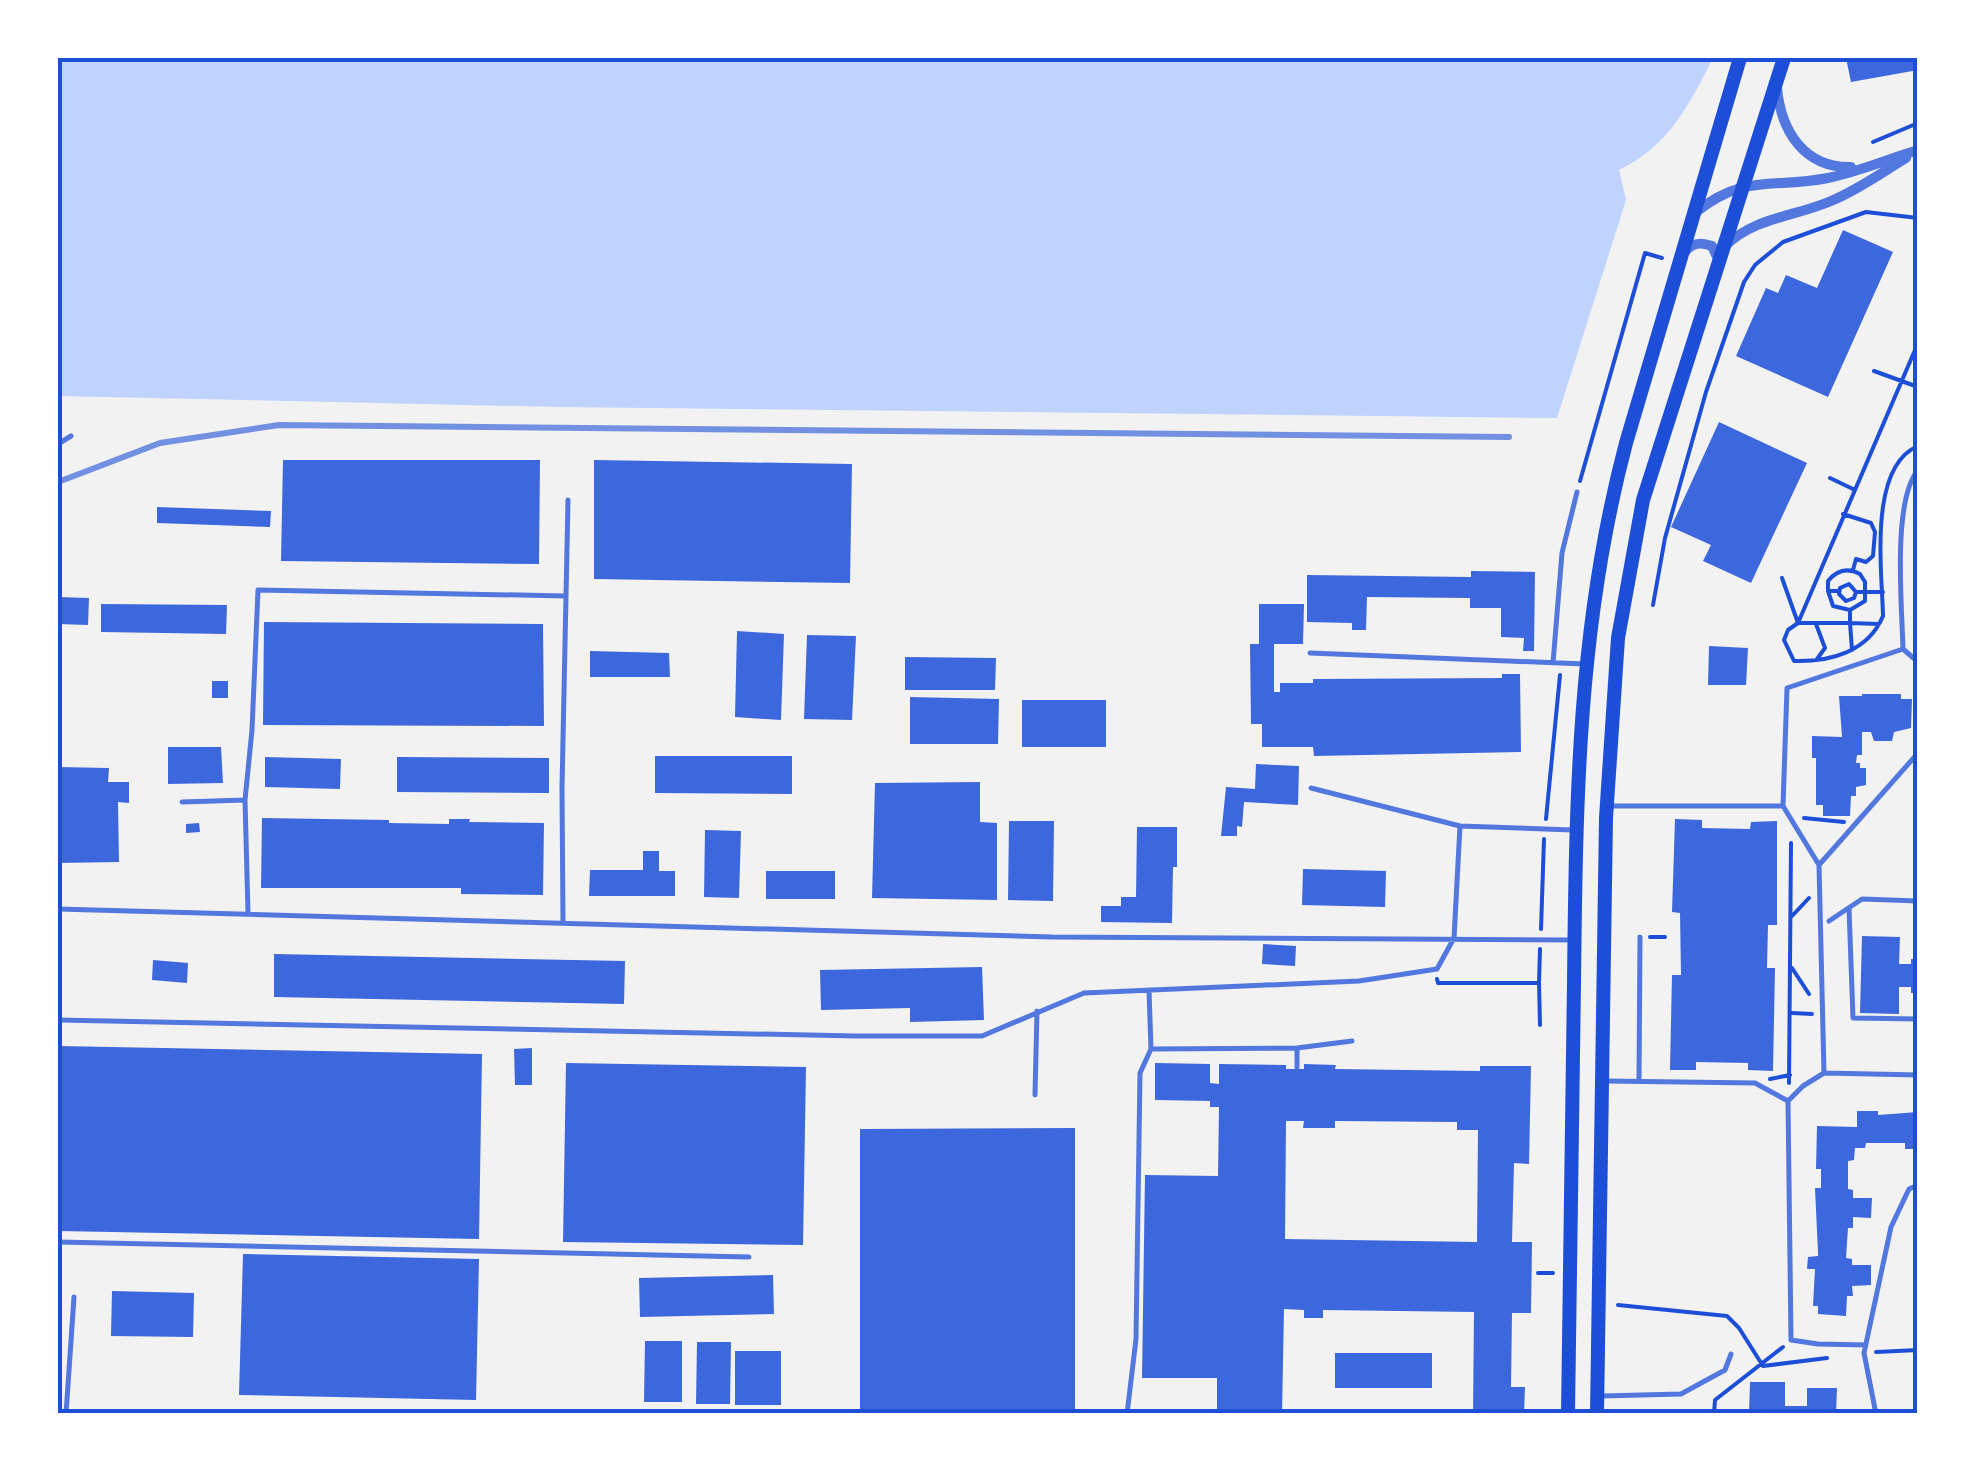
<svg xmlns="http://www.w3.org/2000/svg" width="1975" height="1471" font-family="Barlow,sans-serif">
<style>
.water{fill:#bfd3fe}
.building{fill:#3d67dc;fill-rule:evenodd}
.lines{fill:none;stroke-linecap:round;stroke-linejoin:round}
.path{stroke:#1d4ed8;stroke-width:4}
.service{stroke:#5277de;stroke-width:5}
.minor{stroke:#5277de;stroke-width:10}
.secondary{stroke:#1d4ed8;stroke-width:14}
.rail{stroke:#7290e2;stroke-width:6}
.neatline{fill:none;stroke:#1d4ed8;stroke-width:4}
</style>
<rect width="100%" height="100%" fill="#f2f2f2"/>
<path class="water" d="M58,58H1713C1689,105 1669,146 1619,170L1626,200L1557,418L560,407L58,396Z"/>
<path class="building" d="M1846,58H1918V70L1851,82Z
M1843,230L1893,252L1828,397L1736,356L1766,288L1778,293L1786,275L1817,288Z
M1719,422L1807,463L1751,583L1703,561L1711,545L1671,527Z
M283,460H540L539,564L281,561Z
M594,460L852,464L850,583L594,579Z
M157,507L271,511L270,527L157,523Z
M1471,571L1535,572L1534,651H1523L1524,638L1501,637V608H1470V598L1367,597L1366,630H1352V623L1307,622V575L1471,577Z
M58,597L89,598L88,625L58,624Z
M101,604L227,605L226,634L101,632Z
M1259,604H1304L1303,644H1274V692H1280V683H1313V679L1502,678V674H1520L1521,752L1314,756L1313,747H1262V724H1251L1250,644H1259Z
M264,622L543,624L544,726L263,725Z
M737,631L784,634L781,720L735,717Z
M807,635L856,636L852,720L804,719Z
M1709,646L1748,648L1746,685H1708Z
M590,651L669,653L670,677H590Z
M905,657L996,658L995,690H905Z
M212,681H228V698H212Z
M1862,694H1901V699H1912L1911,728L1894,732L1892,741H1874L1871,732H1862V755H1857L1856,763H1860V768H1866V785L1856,787V796H1851L1850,816H1823V805H1816V758H1812V736L1842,737L1839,696H1862Z
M910,697L999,699L998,744H910Z
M1022,700H1106V747H1022Z
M168,747H221L223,783L168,784Z
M655,756H792V794L655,793Z
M265,757L341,759L340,789L265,787Z
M397,757L549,758V793L397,792Z
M1256,764L1299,766L1298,805L1244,802L1242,827L1237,826V836H1221L1226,787L1255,789Z
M58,767L109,768L108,782H129V803L118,802L119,862L58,863Z
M980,782V822L997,823V900L872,898L875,783Z
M262,818L389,820V823L449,824V819H470L469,822L544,823L543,895L461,894V888H261Z
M1675,819L1702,820V828L1750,829L1751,822L1777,821V925H1768L1767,968H1775L1773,1071L1748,1070V1063L1696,1062V1070H1670L1672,975H1681L1680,913L1672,912Z
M1009,821H1054L1053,901L1008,900Z
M199,823L200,832L186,833V824Z
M1137,827H1177V867H1173L1172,923L1101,922V906H1121V897H1136Z
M705,830L741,831L739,898L704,897Z
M643,851H659V871H675V896H589L590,870H643Z
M1303,869L1386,871L1385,907L1302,905Z
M766,871H835V899H766Z
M1862,936L1900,937L1899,964H1911V959H1918V993H1911V987H1899V1014L1860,1013Z
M1263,944L1296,946L1295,966L1262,964Z
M274,954L625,961L624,1004L274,997Z
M153,960L188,963L187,983L152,980Z
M982,967L984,1020L910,1022V1008L821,1010L820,970Z
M58,1046L482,1054L479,1239L58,1231Z
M532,1048V1085H515L514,1049Z
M566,1063L806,1067L803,1245L563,1242Z
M1155,1063L1210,1064V1083L1219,1084V1064L1286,1065V1069H1304V1064L1336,1065L1335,1069L1480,1071V1066H1531L1529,1164L1514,1163L1512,1242H1532L1531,1313H1512L1511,1387H1525L1524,1414H1473L1474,1312L1323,1310V1318H1304V1310L1284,1309L1282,1414H1217V1378H1142L1145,1175L1218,1176L1219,1107H1210V1101L1155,1100ZM1286,1121H1304L1303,1128H1335V1121L1457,1122V1130H1478L1477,1242L1285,1239Z
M1857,1111H1878V1115L1918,1112V1161H1914V1149H1905V1143H1866L1865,1148H1855L1854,1160L1848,1161V1189L1853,1190V1198H1872L1871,1218L1853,1217V1228H1848L1846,1258L1852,1259V1265H1871V1285L1852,1286L1853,1296H1847L1846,1316L1818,1314V1306H1813L1815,1269H1807L1808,1257L1818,1256V1253L1815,1188H1821V1169H1816L1817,1126L1857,1127Z
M1075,1128V1414H860V1129Z
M243,1254L479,1259L476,1400L239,1395Z
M773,1275L774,1314L640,1317L639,1278Z
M112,1291L194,1293L193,1337L111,1336Z
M645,1341H682V1402H644Z
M697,1342H731L730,1404H696Z
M735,1351H781V1405H735Z
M1335,1353H1432V1388H1335Z
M1750,1382H1785V1406H1807V1388H1837L1836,1414H1749Z"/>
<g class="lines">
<path class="path" d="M1873,142L1918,123
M1918,343L1798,623L1788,630L1784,640L1794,661C1830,662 1868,652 1883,616C1882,570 1868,467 1918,446
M1874,371L1918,387
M1830,478L1853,489
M1580,481L1645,253L1662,258
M1843,514L1871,523L1875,532L1873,556L1866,562L1856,559L1853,570
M1782,578L1798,623
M1828,591V581C1837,570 1847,567 1860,574L1865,582V601L1850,610
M1856,592L1854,598L1846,601L1839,594L1840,588L1849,584L1856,592H1883
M1653,605L1665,538L1706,392L1744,282L1755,265L1783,242L1866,212L1918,218
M1798,623H1850V610L1833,606L1828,591H1839
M1816,624L1825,648L1817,659
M1852,650L1850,623L1879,624
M1804,818L1844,822
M1546,819L1560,675
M1792,916L1809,898
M1541,929L1544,839
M1650,937H1665
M1792,968L1809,994
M1437,979L1438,983H1539L1540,1025
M1539,983L1540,949
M1792,1013L1812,1014
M1770,1079L1790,1075
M1789,1083L1791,843
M1538,1273H1553
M1618,1305L1727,1316L1739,1328L1763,1366
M1876,1352L1918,1350
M1763,1366L1827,1358
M1714,1414L1715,1400L1783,1347"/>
<path class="service" d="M58,444L71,436
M1903,649L1918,662
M1310,653L1585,664
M1553,663L1562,553L1577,492
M1311,788L1460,826L1573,830
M182,802L245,800
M1609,806H1783
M1819,865L1918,753
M1849,908L1853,1018L1918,1019
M58,909L1052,937L1571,940
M248,913L245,800L252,730L258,590L566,596
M1829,921L1862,899L1918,901
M563,923L562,788L568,500
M1149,990L1151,1049L1297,1048L1352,1041
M58,1020L856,1036H982L1084,993L1359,981L1437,969L1454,938L1460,826
M1297,1067V1048
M1824,1073L1819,865L1783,806L1787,688L1903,649C1902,607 1892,501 1918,470
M1606,1081L1755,1083L1788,1101
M1639,1081L1640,937
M1035,1095L1037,1011
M58,1242L749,1257
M1866,1345L1818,1344L1791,1340L1788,1101L1803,1086L1824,1073L1918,1075
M1601,1396L1681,1394L1725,1370L1731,1354
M66,1414L74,1297
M1127,1414L1136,1339L1140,1073L1151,1049
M1876,1414L1864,1353L1891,1227L1909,1189L1918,1185"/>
<path class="minor" d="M1777,88C1781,131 1804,168 1851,167
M1696,212C1745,173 1773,189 1828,178C1858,172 1888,159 1918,150
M1725,246C1755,217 1794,217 1831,201C1858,190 1881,173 1906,158
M1685,252C1692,242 1701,242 1712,246L1719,261"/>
<path class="secondary" d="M1568,1414C1570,1270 1572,1126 1574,983C1576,797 1578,624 1626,443L1740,58
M1597,1414L1606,818L1618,638L1643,500L1784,58"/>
<path class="rail" d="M58,482L160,443L279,425L1509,437"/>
</g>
<rect width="1975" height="1471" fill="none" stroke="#ffffff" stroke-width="120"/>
<rect x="60" y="60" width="1855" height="1351" class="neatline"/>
</svg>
